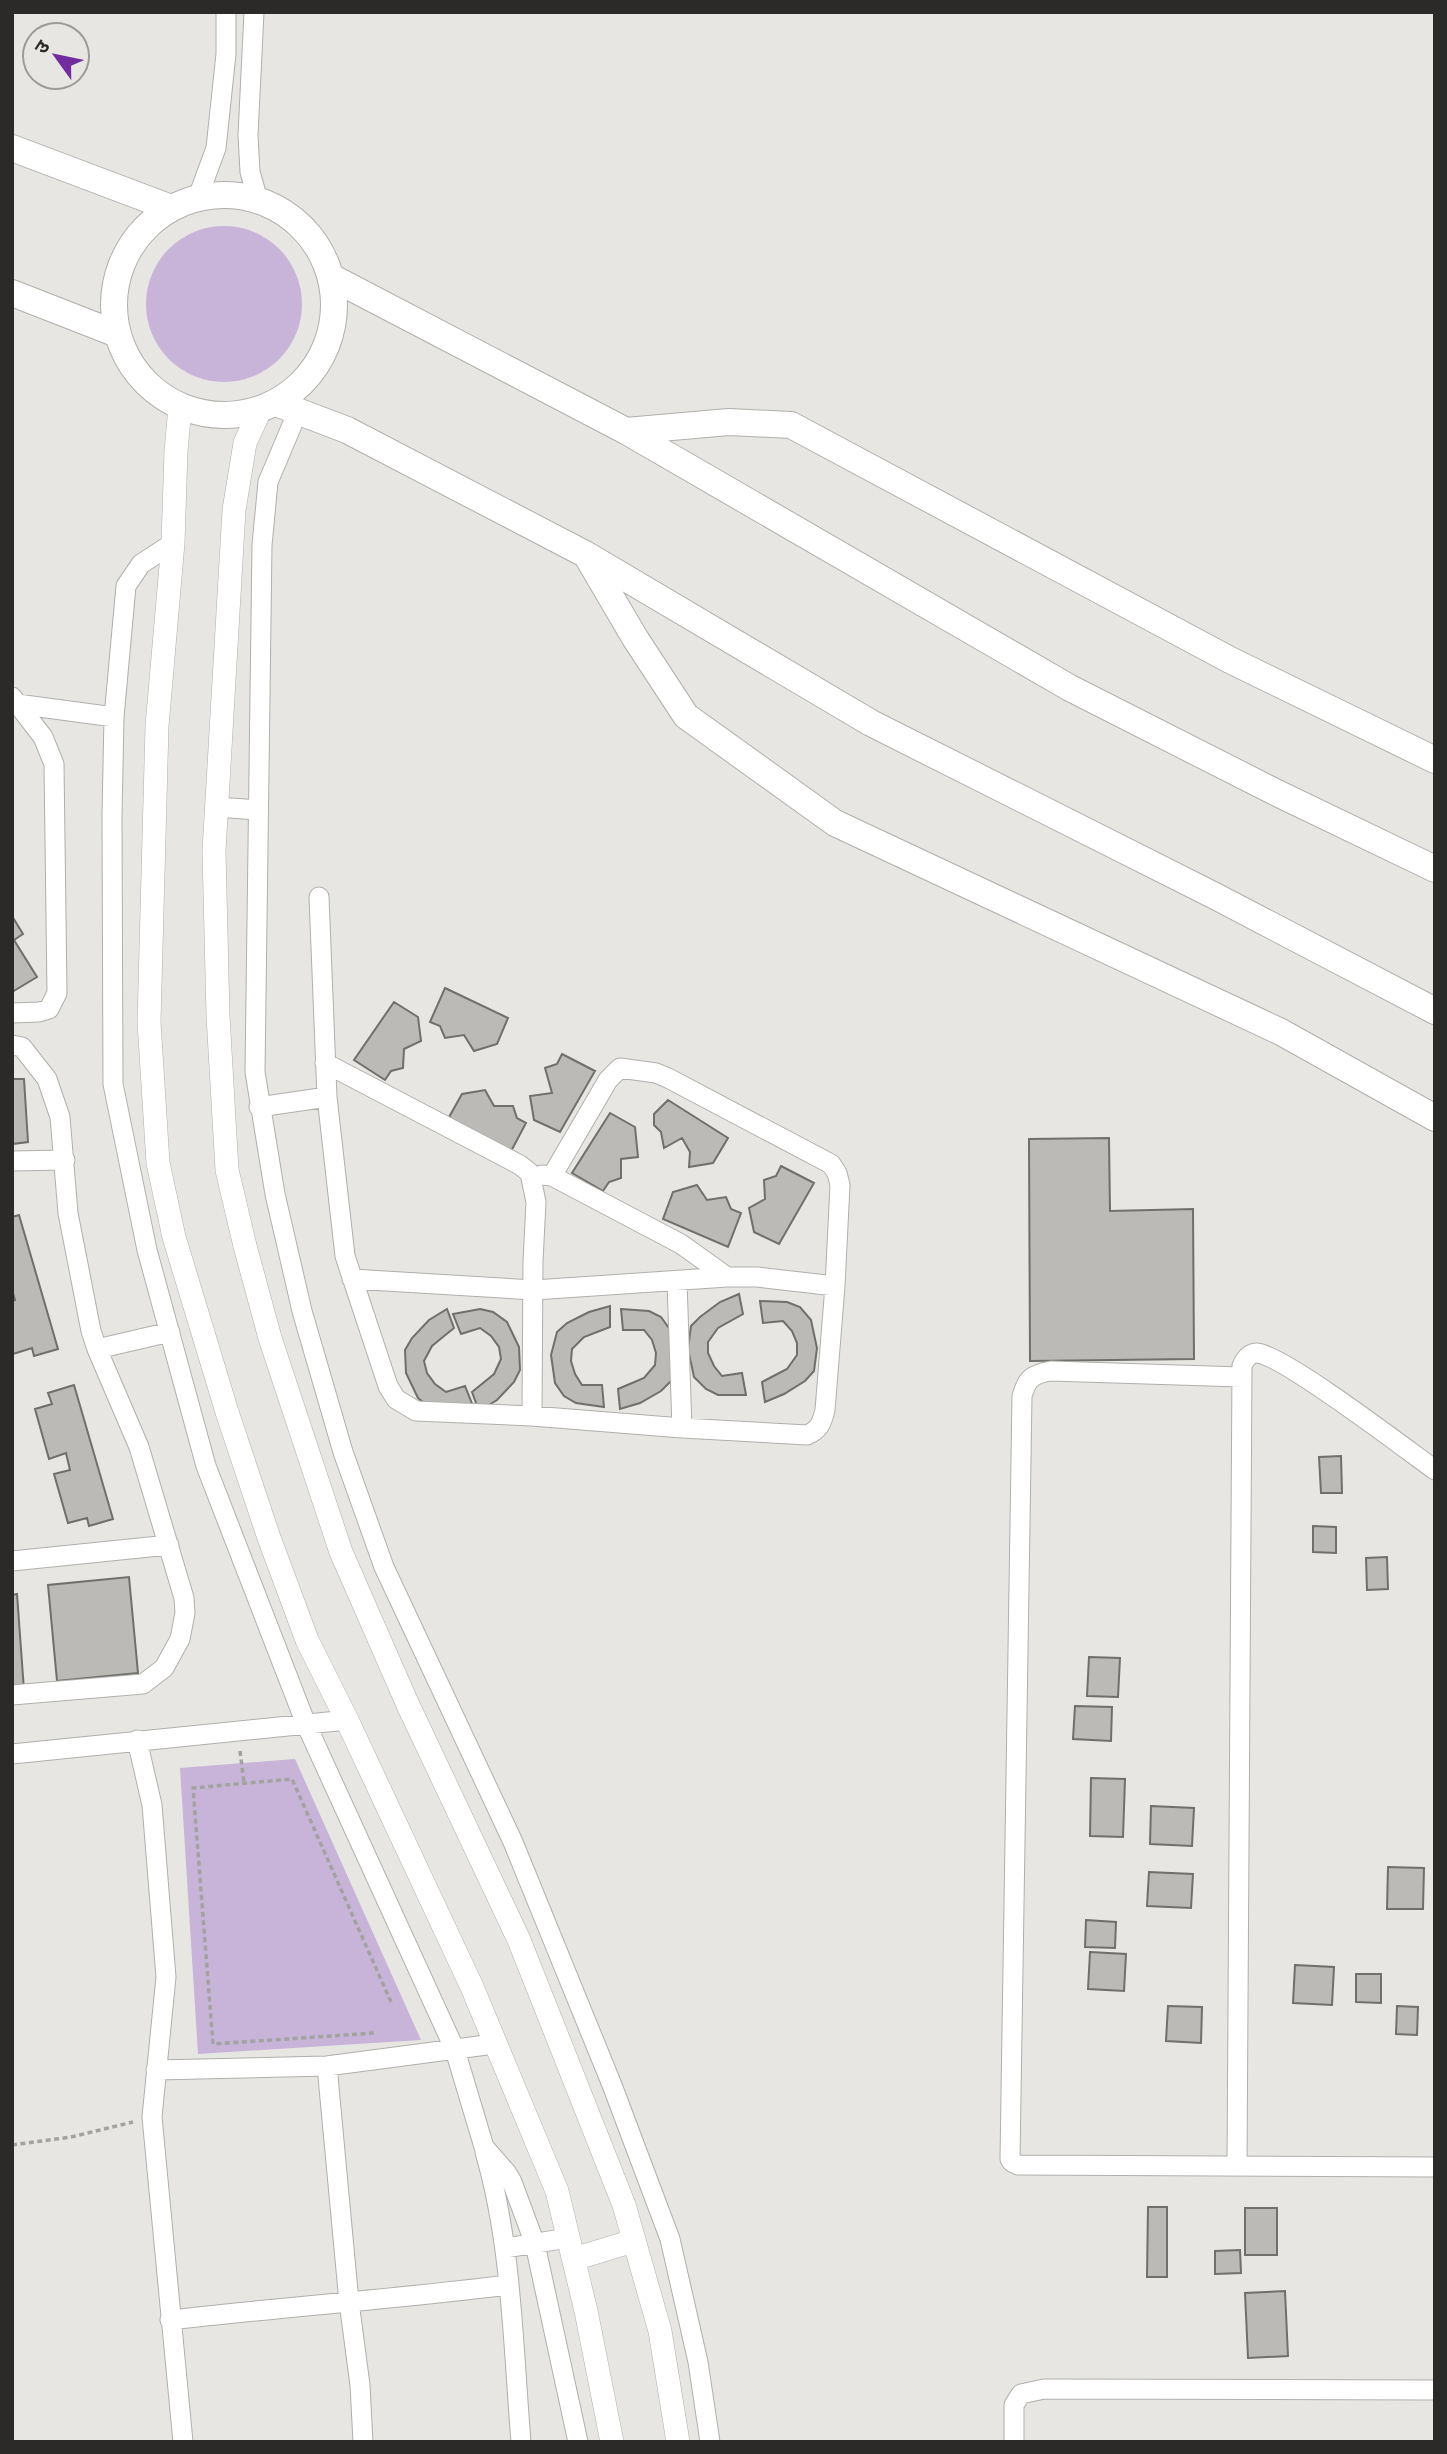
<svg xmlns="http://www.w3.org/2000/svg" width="1447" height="2454" font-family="'Fira Sans Condensed','Noto Sans Devanagari',sans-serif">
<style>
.green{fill:#c7b4d8}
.building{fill:#bbbab7;stroke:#6f6f6b;stroke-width:2}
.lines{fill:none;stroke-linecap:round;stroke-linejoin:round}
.minor-casing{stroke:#b0afab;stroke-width:21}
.tertiary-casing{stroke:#b0afab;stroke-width:24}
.secondary-casing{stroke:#b0afab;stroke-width:28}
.path{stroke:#a3a2a0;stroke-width:3.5;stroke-dasharray:5 3.5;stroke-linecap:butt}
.minor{stroke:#fff;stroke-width:19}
.tertiary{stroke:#fff;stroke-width:23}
.secondary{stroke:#fff;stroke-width:26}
</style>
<rect width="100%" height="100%" fill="#e7e6e3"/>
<path class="green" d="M146 304a78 78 0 1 1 156 0a78 78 0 1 1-156 0Z
M295,1759L421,2040L198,2054L180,1768Z"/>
<path class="building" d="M12,916L23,934L14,940L37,977L12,992Z
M445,988L508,1018L497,1044L474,1051L464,1035L445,1038L440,1026L430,1022Z
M394,1002L418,1017L421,1041L404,1049L403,1068L391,1071L385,1080L354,1060Z
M562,1054L595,1071L560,1132L534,1120L530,1096L552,1093L545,1068L557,1064Z
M12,1079H24L28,1142L12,1144Z
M485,1090L494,1106H513L517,1118L526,1123L509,1155L448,1119L462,1094Z
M668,1100L728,1138L713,1163L689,1167L690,1152L682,1138L664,1148L661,1132L654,1125V1114Z
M610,1113L635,1127L638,1157L621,1159V1178L609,1182L603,1191L572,1173Z
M1109,1138L1110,1211L1193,1209L1194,1359L1030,1361L1029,1139Z
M781,1166L814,1183L779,1244L754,1232L749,1208L765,1199L764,1180L776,1176Z
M697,1185L707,1200L726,1197L731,1209L741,1213L728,1247L663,1219L673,1192Z
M19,1215L58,1349L34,1356L32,1348L13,1354L12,1351V1301L15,1300L12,1290V1217Z
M739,1294L743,1314L718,1328L708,1342V1353L714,1366L722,1376L742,1373L746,1395H718L706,1389L694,1377L688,1349L691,1326L700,1317L720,1302Z
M760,1301L787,1302L800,1307L811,1320L817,1348L814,1371L805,1381L784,1394L765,1402L762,1382L787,1369L797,1355V1343L792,1331L783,1321L763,1323Z
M610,1306V1327L584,1337L572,1349L571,1361L575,1374L582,1385H602L604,1407L576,1403L564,1396L555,1383L551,1355L557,1332L567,1323L589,1312Z
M447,1309L454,1328L432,1346L424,1361L427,1373L435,1384L446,1392L465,1386L473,1406L432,1409L418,1398L406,1373L405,1350L412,1338L429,1320Z
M480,1309L493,1312L507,1322L519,1347L520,1370L514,1382L497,1400L479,1411L472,1392L494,1374L501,1359L499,1347L491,1336L480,1328L461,1334L453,1314Z
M621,1309L649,1311L661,1317L671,1331V1381L661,1391L640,1403L620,1409L618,1389L644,1378L655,1365L656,1353L652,1340L644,1330H623Z
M74,1385L113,1519L89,1526L87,1518L68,1523L54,1474L70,1470L66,1453L49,1459L35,1409L52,1404L48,1393Z
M1341,1456L1342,1493H1321L1319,1457Z
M1313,1526L1336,1527V1553L1313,1552Z
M1387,1557L1388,1589L1367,1590L1366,1558Z
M129,1577L138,1673L57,1681L48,1585Z
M17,1594L24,1690L12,1691V1595Z
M1089,1657L1120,1658L1118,1697L1087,1696Z
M1075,1706L1112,1707L1111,1741L1073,1739Z
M1091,1778L1125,1779L1123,1837L1090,1836Z
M1151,1806L1194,1808L1192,1846L1150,1844Z
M1388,1867L1424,1868L1423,1909H1387Z
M1149,1872L1193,1874L1191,1908L1147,1906Z
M1086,1920L1116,1922L1115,1948L1085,1947Z
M1090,1952L1126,1954L1124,1991L1088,1989Z
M1295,1965L1334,1967L1332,2005L1293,2003Z
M1356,1974H1381V2003L1356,2002Z
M1168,2006L1202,2007L1201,2043L1166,2041Z
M1397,2006L1418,2007L1417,2035L1396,2034Z
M1148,2207H1167V2277H1147Z
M1245,2208H1277V2255H1245Z
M1240,2250L1241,2273L1215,2274V2251Z
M1285,2291L1288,2356L1248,2358L1245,2293Z"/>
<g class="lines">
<defs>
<path id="minor" d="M254,12L248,135L250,172L258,200
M198,197L216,148L226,54V12
M298,411L268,482L262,545L255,1072L275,1194L302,1311L343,1452L384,1567L513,1842L612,2085L670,2239L698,2362L710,2442
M173,543L141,564L126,586L114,717L112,816L113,1084L147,1250L206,1466L306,1724L455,2050L484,2147L506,2172L512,2182L535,2244L578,2442
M12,697L43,737L54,764L57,993L49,1009L39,1012L12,1013
M17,704L114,717
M217,807L258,810
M319,897L327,1097L345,1256L388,1386L396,1399L416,1411L532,1416L682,1428L807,1435C819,1430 822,1423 825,1410L835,1286L840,1185L837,1173L831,1164L668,1078L656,1073L620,1068L608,1080L552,1176
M12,1045L22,1047L47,1079L60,1117L68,1213L91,1331L97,1349L139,1447L184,1598L185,1613L180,1639L164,1668L143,1684L12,1695
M325,1063L520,1165L530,1173L536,1202L533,1261L532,1416
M259,1107L327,1097
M12,1161L65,1160
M542,1175L552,1176L681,1244L727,1277
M352,1279L534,1290L727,1277H757L835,1286
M677,1281L682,1428
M97,1349L170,1332
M1241,1377L1051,1371C1033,1374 1027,1378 1022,1396L1010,2159L1012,2162L1018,2165L1435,2167
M12,1561L169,1545
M137,1740L152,1805L166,1977L152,2117L183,2442
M12,1754L347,1720
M327,2066L349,2302L360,2385L363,2442
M156,2070L327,2066L494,2044
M485,2152C512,2245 513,2345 521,2442
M1237,2166L1242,1366C1245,1359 1249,1353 1257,1353C1283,1355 1406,1449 1435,1470
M505,2248L568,2238
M170,2320C283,2307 396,2299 508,2285
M1014,2442V2405L1021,2394L1044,2389L1435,2390"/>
<path id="tertiary" d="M180,407L176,451L173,543L157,726L149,1022L158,1163L174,1237L227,1412L268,1535L307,1640L347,1720L472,1987L557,2191L586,2311L612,2442
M260,410L245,443L234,510L214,851L218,1016L227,1170L245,1246L270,1338L341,1552L408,1705L519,1940L624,2205L660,2331L678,2442
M574,2259L633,2241"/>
<path id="secondary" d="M12,148L171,208
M114 305a110 110 0 1 1 220 0a110 110 0 1 1-220 0Z
M331,277L626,431L1070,688L1275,792L1435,869
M12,293L117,334
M276,403L347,430L585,554L871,723L1215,896L1435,1011
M626,431L729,422L791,425L1230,660L1435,760
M588,558L635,638L686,716L835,823L1281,1032L1435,1118"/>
</defs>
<use href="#minor" class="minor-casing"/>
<use href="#tertiary" class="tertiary-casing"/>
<use href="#secondary" class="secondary-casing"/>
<path class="path" d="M240,1751L244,1783
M374,2033L213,2044L193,1788L292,1779L391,2002
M12,2145L71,2137L133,2122"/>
<use href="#minor" class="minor"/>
<use href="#tertiary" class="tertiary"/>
<use href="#secondary" class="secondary"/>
</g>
<rect width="1447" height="2454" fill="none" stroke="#2b2a29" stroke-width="28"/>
<g transform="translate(56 56) rotate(303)"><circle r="33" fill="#e7e6e3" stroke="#9c9b99" stroke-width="2"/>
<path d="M0-5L12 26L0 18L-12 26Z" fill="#732ca0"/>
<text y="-10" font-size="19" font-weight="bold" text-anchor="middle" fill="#2b2a29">उ</text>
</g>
</svg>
